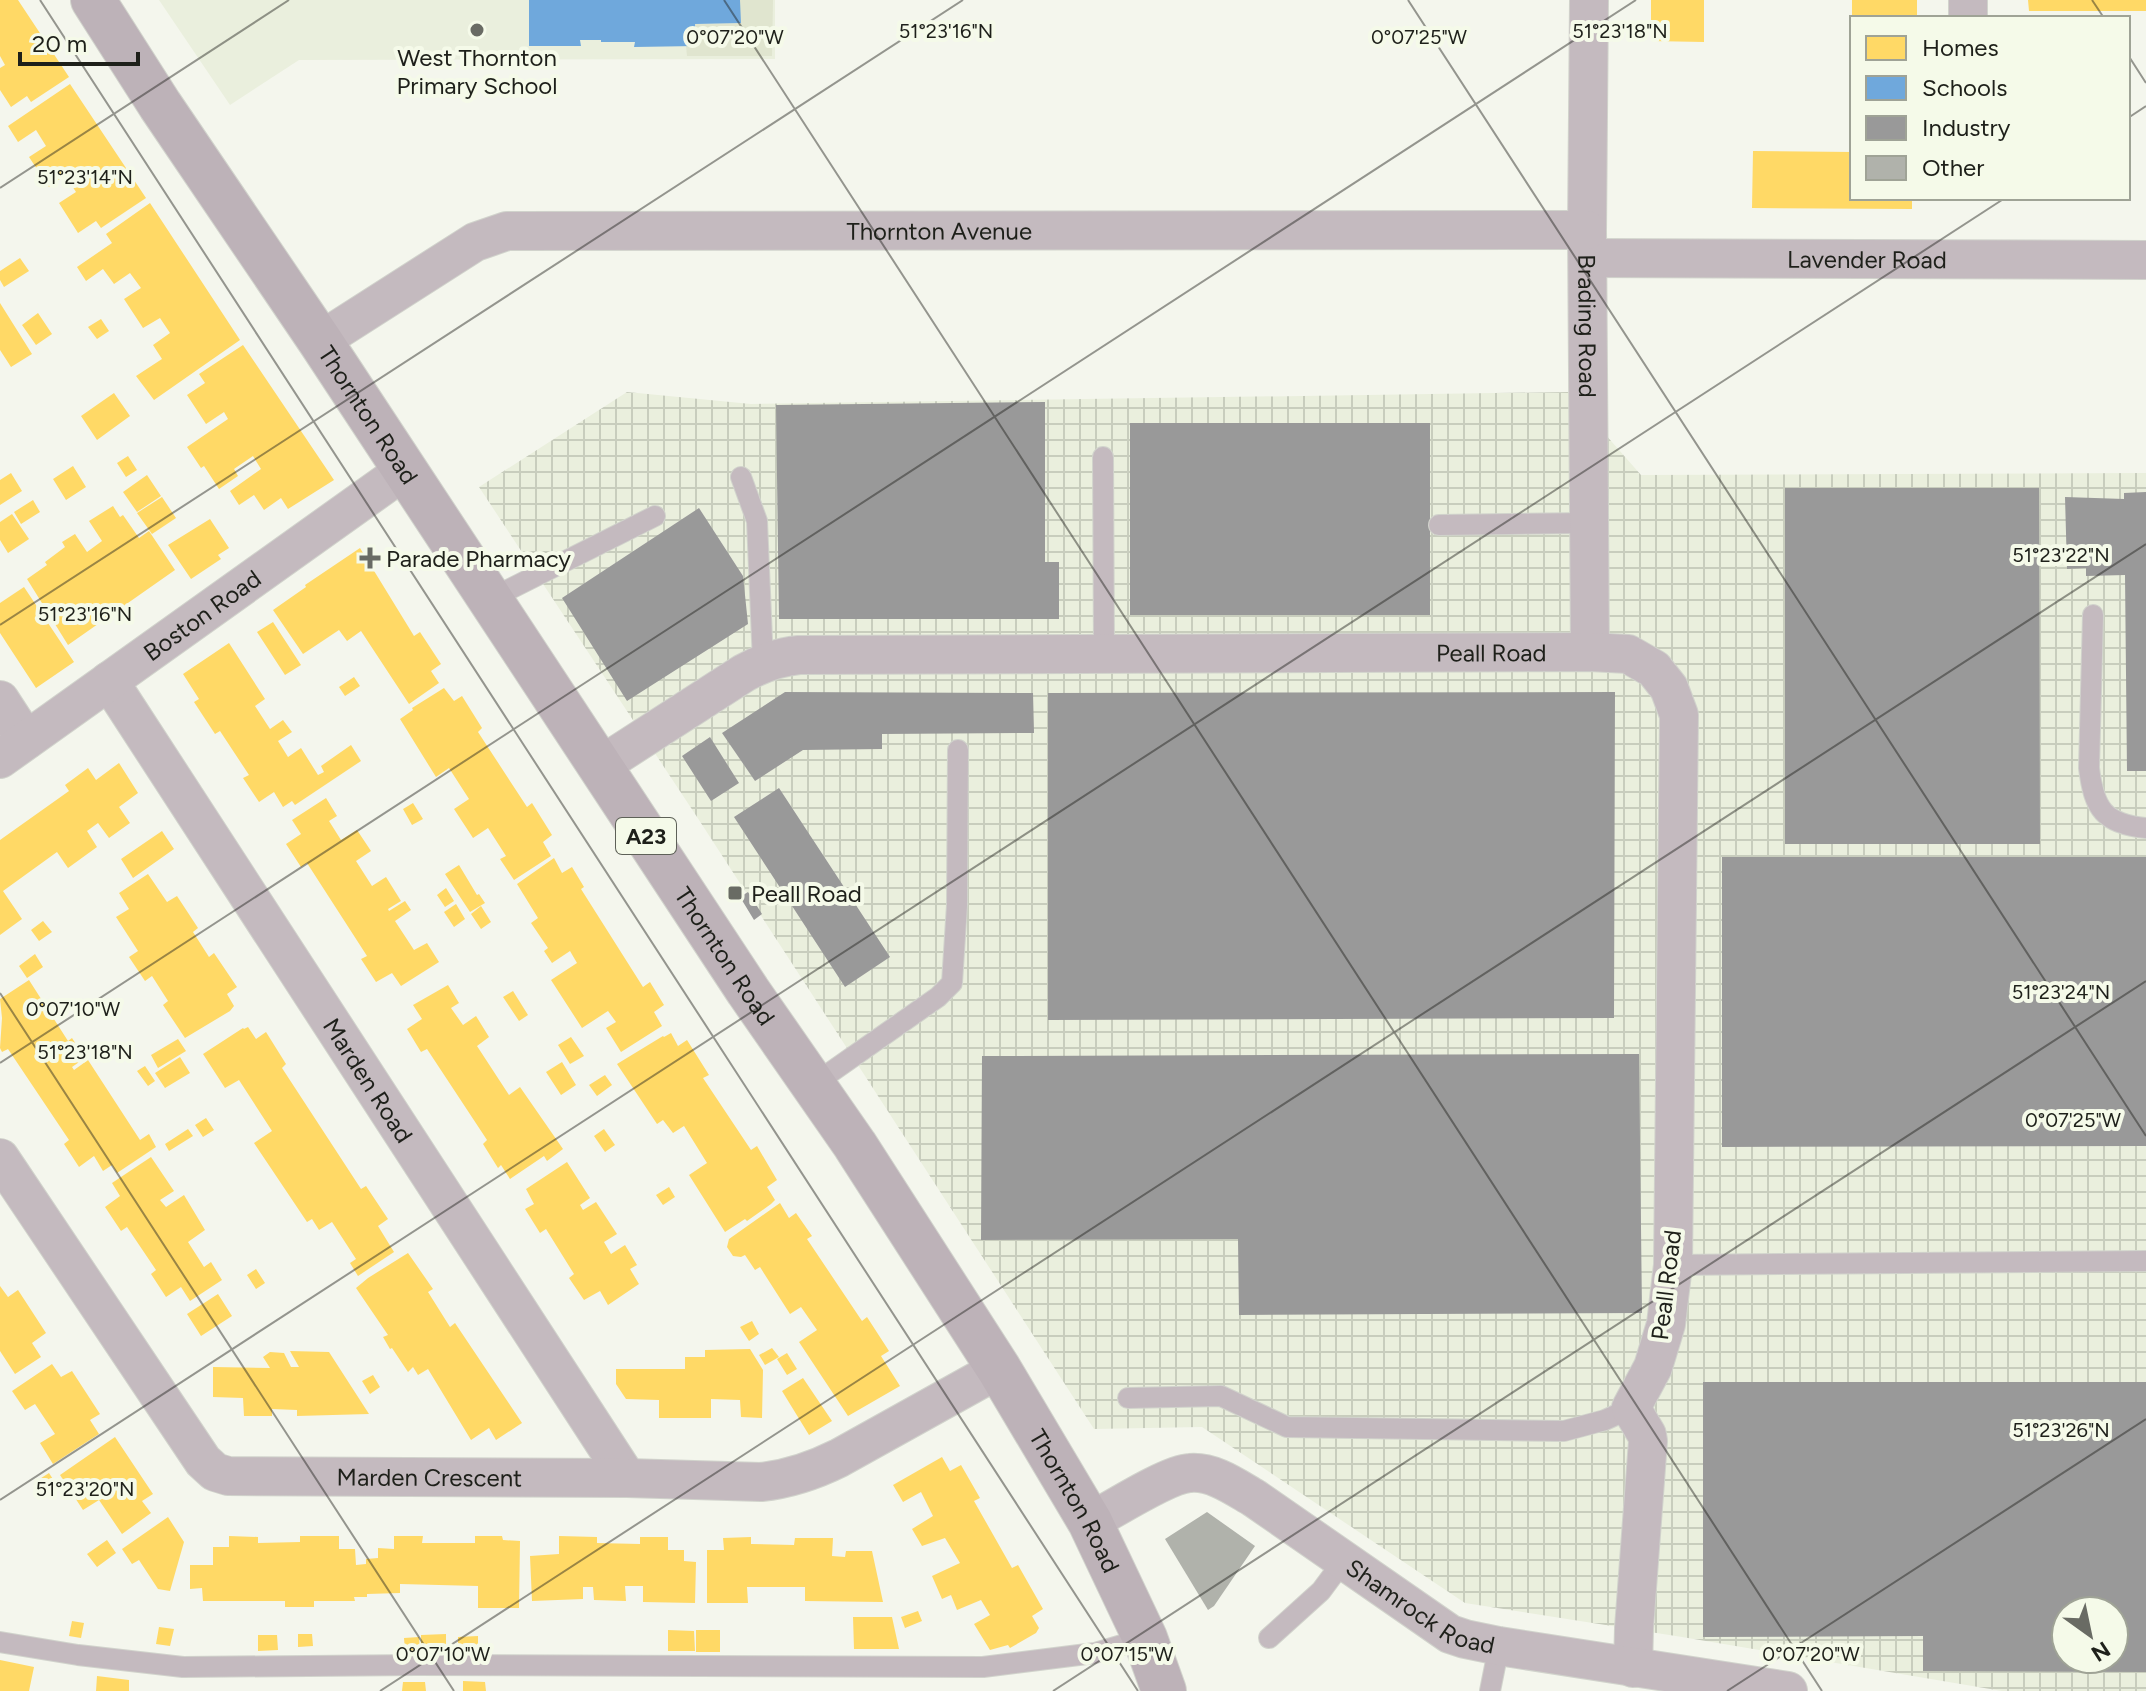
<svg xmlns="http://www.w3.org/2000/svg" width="2146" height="1691" font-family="Figtree,sans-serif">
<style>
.built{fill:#eaefdd}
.industrial{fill:url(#industrial-grid);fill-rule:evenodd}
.park{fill:#e0e5cf}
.homes{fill:#ffd966}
.schools{fill:#6fa8dc}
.industry{fill:#999;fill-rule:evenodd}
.building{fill:#b0b2ab}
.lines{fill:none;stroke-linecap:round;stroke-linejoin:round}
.service-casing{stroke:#d1d3cc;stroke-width:22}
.minor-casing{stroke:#d1d3cc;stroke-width:40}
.trunk-casing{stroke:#d1d3cc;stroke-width:46}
.service{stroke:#c4babf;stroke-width:20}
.minor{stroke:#c4babf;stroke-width:38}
.trunk{stroke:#bdb2b8;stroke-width:44}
.ticks{fill:none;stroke:#1e201a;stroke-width:2;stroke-opacity:0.45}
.poi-dot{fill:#696b64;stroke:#f5fae9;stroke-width:3}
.labels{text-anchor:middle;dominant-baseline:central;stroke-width:8;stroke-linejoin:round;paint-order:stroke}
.shield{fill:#f5fae9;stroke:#5e6158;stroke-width:2}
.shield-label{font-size:22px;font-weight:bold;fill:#1e201a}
.poi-label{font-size:24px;fill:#1e201a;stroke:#f5fae9;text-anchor:start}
.street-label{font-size:24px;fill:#1e201a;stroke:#f5fae9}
.ticks-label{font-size:20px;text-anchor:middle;fill:#1e201a;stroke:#f5fae9;stroke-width:8;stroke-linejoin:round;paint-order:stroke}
</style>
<defs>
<pattern id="industrial-grid" width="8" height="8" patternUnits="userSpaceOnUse" patternTransform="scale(2)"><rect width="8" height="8" fill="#eaefdd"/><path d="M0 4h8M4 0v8" fill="none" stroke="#c8cdbd"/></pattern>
</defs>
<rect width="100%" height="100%" fill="#f4f6ed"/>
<path class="built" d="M159,0H775V59L299,60L230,105Z"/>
<path class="industrial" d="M627,392L751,404L1568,392L1641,475L2146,473V1691H2002L1682,1637L1465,1603L1202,1427L1094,1429L699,820L479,487ZM2066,1611H2114V1659H2066Z"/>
<path class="park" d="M740,0H773L772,56H687L686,46L695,24L740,23Z"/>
<path class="homes" d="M0,0H18L69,77L31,102L27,96L11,107L0,90V68L5,65L0,56Z
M1651,0H1704V42L1651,41Z
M1852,0H1917V18H1852Z
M2028,0H2146V11H2029Z
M70,84L146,198L101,228L96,221L78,233L59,203L76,192L65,175L49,187L29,157L46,146L36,130L18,142L8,126Z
M1753,151L1852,152V198H1912V209L1752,208Z
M150,203L240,340L154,400L136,376L162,359L153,345L170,333L160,318L143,328L124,299L141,288L130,273L114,284L103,269L86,281L77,267L112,243L106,234Z
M20,258L29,271L4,287L0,280V271Z
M0,303L32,354L11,367L0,350Z
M38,313L52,334L36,345L22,325Z
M101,319L109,331L97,339L88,327Z
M243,345L334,480L288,509L281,498L264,510L254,495L239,505L230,491L261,469L253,456L234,469L238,476L219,489L204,466L201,468L187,447L228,419L224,412L206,424L187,395L205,383L199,374Z
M114,393L130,416L97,440L81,416Z
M128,456L137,470L126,477L117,463Z
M73,466L86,487L66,500L53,479Z
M11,473L22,491L0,505V480Z
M147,475L161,496L137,512L123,492Z
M162,497L176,518L152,534L137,513Z
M33,500L40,512L21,524L14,512Z
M113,506L120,517L123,515L139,538L149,531L175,570L68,645L27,579L47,565L45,562L65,547L62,542L75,534L87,552L102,541L89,521Z
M12,514L29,539L8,553L0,540V522Z
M210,519L229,548L218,555L221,559L191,579L168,545Z
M360,548L414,636L420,632L441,664L431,671L439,683L409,704L361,631L347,641L339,630L303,654L273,610L306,587L305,585Z
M24,587L74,662L36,688L0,633V603Z
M273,622L301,665L285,675L257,632Z
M229,643L265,699L255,706L270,729L283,720L292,732L278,741L288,757L301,748L318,775L324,772L321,766L351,745L361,761L295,805L292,801L283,807L274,792L259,802L243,778L249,775L220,731L215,734L194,702L199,699L183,674Z
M354,677L360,686L345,696L339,687Z
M444,688L454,701L462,696L482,728L478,732L527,807L532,803L552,835L543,842L551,856L514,880L500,859L506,856L488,828L473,838L454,809L469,799L449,768L436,777L400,719L413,710L412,708Z
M119,763L138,793L119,807L130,823L109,838L98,823L87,831L97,847L68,868L57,852L3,891L22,919L0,935V840L69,791L65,785L88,768L96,780Z
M326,798L337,816L329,821L341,840L357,830L371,851L356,861L372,886L386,877L401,901L388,909L389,911L405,901L411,910L395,921L414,950L427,943L439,962L401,986L392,973L376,982L361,959L367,956L307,863L301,867L286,844L301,834L292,820Z
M413,803L423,819L412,825L403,809Z
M162,831L174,849L133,878L121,859Z
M554,858L562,873L572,867L584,887L581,889L643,987L650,982L664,1005L654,1012L662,1026L621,1052L606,1028L616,1022L608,1011L582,1028L551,980L577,963L570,951L552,963L544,951L548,948L531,923L538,918L517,884Z
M459,865L477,895L479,894L485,903L470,912L445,874Z
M148,874L167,902L177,896L198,928L193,932L209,957L214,953L237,987L227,994L234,1006L230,1011L185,1038L163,1005L168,1001L152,976L145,981L129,957L138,951L116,917L129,909L119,893Z
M446,888L454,901L445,907L437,895Z
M456,904L465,919L454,927L444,912Z
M481,906L491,922L481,929L471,914Z
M43,921L52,932L39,941L31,930Z
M35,954L43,967L27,978L19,966Z
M29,980L68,1041L72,1038L85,1058L72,1067L74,1070L88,1060L140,1140L149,1134L156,1147L117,1173L112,1165L103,1171L94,1156L79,1167L64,1144L69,1140L8,1049L2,1052L0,1048L2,1018L0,999Z
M448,985L459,1003L451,1008L463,1025L476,1016L489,1037L477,1046L509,1095L520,1087L563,1149L547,1161L544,1156L510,1179L501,1165L498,1168L483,1144L487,1140L427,1049L421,1052L407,1029L422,1019L413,1005Z
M513,991L528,1015L519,1021L503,997Z
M248,1027L256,1039L266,1032L286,1064L282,1068L361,1189L366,1186L388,1219L378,1226L394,1252L358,1276L350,1263L356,1259L332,1222L319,1230L312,1219L307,1222L254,1143L272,1131L239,1080L225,1088L203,1054L243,1028L244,1029Z
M671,1033L678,1046L687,1040L709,1075L703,1078L751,1150L757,1146L777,1180L767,1187L775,1200L771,1204L747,1221L745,1219L725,1232L689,1175L707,1163L684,1126L673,1133L663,1120L657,1124L617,1064L663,1036L664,1037Z
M571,1037L584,1056L570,1064L558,1045Z
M178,1039L186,1051L158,1068L151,1055Z
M180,1057L190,1073L165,1088L155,1073Z
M562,1062L576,1085L561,1095L546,1072Z
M145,1066L155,1081L148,1086L137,1071Z
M605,1075L612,1085L597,1096L589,1085Z
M206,1118L214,1130L203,1137L195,1125Z
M188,1129L193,1136L169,1151L165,1144Z
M604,1129L615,1145L605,1152L594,1136Z
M151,1157L174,1191L160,1200L166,1207L184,1195L205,1230L188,1242L204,1267L211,1262L222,1280L190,1301L181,1287L166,1297L151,1274L156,1270L127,1227L121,1231L105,1207L120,1196L112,1183Z
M567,1162L590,1198L580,1205L583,1210L596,1202L617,1234L604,1242L611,1254L625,1245L637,1265L630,1269L639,1284L608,1305L600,1291L584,1300L569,1278L574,1274L546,1229L540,1233L525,1209L534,1204L526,1189Z
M669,1187L675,1197L663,1205L656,1195Z
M780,1203L789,1218L796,1213L812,1236L807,1239L862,1321L867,1317L889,1351L881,1356L900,1386L848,1416L799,1342L817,1330L801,1307L790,1314L760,1267L755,1270L745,1255L741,1257L733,1256L727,1247L729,1239Z
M408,1253L433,1289L428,1292L450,1327L455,1323L522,1423L496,1440L489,1428L471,1440L428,1369L418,1375L413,1367L408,1372L392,1348L390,1349L383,1337L388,1335L356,1288L368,1278Z
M256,1269L265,1283L256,1289L247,1275Z
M0,1286L8,1297L18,1290L46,1333L32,1343L41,1357L15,1374L0,1351Z
M218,1294L232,1316L201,1336L187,1314Z
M752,1321L759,1334L749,1341L740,1327Z
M772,1348L779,1357L765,1365L759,1355Z
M750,1349L763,1370L762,1418L741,1417L740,1400L711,1399V1418H659V1400L626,1399L616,1384V1369H685V1357H705V1350Z
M290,1351L329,1352L369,1414L297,1416V1410L272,1409V1416H244L243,1398L213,1397V1367L270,1368L263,1357L270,1352L284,1353L291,1367H299Z
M787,1353L797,1369L787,1375L777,1359Z
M52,1364L61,1377L72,1371L100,1414L90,1420L99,1434L53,1464L40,1443L55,1434L35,1404L25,1410L12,1391Z
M373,1375L380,1387L370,1394L362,1381Z
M803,1378L832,1421L809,1435L782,1391Z
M115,1437L153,1494L142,1501L151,1513L122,1534L99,1500L83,1510L60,1475Z
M942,1457L950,1471L961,1465L980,1498L974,1501L1012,1568L1018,1565L1043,1609L1032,1616L1039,1628L1036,1633L1010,1648L1008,1645L990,1650L974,1624L990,1615L981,1600L957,1610L951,1595L942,1599L932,1576L960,1563L945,1538L922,1546L912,1529L933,1516L921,1492L903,1502L893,1485Z
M49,1473L58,1487L44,1497L35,1482Z
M168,1517L184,1542L170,1591L158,1589L139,1560L132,1564L122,1549Z
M229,1536L258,1537V1543L300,1542V1536H339V1549H355L356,1565L366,1564V1559L378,1558V1548L394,1549V1536H423L422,1543H475V1536H502L503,1540L520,1541L519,1608H478V1586L400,1584V1593L367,1594V1597H354L355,1601H314V1607H285V1601H203L202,1588L190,1589V1565H213V1547H229Z
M559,1536L597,1537V1543L640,1544V1537H668V1550H684V1561L696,1562L695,1603L643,1602V1586H625L626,1601L594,1600L593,1587H583V1599L532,1601L530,1556L559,1554Z
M751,1537V1544L794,1545L795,1538H833L832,1556L845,1557L846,1551H872L883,1602L805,1601V1587H747L748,1603H707V1550H724L723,1538Z
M107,1540L116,1553L97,1567L87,1554Z
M918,1611L922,1621L905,1628L901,1617Z
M853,1617H892L899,1649H854Z
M72,1621L84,1623L81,1638L69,1636Z
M159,1627L174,1629L170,1646L156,1644Z
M668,1630L694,1631L695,1651H668Z
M696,1630H720V1652H696Z
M298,1634H312L313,1646L298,1647Z
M446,1634V1651H421V1635Z
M258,1635H277L278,1650L258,1651Z
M478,1636V1650L458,1651V1637Z
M419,1637L420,1650L405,1651L404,1638Z
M0,1660L34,1667L29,1691H0Z
M97,1676L129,1680V1691H96Z
M463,1681L485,1682L486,1691H463Z
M403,1682H425L426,1691H402Z"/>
<path class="schools" d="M529,0H740L741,23L695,24L696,46L634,47L635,42H601V40H580L581,46H529Z"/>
<path class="industry" d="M1045,402V562H1059V619H779L776,405Z
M1130,423H1430V615H1130Z
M1785,488H2039L2040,844H1785Z
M2146,492V771H2127L2125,575L2086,576V568L2067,569L2065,497L2124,499V493Z
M699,508L743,576L748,624L627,701L562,598Z
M785,692L1033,693L1034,733L882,734V749L803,750L755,781L722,733Z
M1615,692L1614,1018L1048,1020V693Z
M710,737L739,783L711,801L682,756Z
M779,788L890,957L845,987L734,817Z
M1722,857H2146V1146L1722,1147Z
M748,892L762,914L754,920L740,897Z
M1639,1054L1642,1313L1239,1315L1238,1239L981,1240L982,1056Z
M1703,1382H2146V1672L1923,1671V1636L1703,1637ZM2066,1611H2114V1659H2066Z"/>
<path class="building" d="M1207,1512L1255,1546L1214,1606L1208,1610L1165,1539Z"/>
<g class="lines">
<defs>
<path id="service" d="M1103,457L1104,653
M741,477L757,521L763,663
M1439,525L1589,523
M490,599L655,516
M2093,615L2089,768C2094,809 2104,824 2146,828
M814,1084L938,997L952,983L957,905L958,750
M1673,1265L2146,1261
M1128,1398L1221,1396L1287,1427L1564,1431L1605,1420L1631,1408
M1269,1638L1321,1591L1344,1560
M0,1642L78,1655L183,1667L416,1665L983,1667L1095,1653L1145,1638
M1490,1691L1499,1646"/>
<g id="minor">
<path id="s1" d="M1589,0L1587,230L1590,652"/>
<path d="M1968,0V18"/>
<path id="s2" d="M1589,258L2146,260"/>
<path id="s3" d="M320,341L475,242L507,231L1587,230"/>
<path id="s4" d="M109,681L627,1478"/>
<path d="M0,700L26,740"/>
<path id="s5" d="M0,759L405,470"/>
<path id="s6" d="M600,766L744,673C762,663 778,657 799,655L1590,652L1628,654L1654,669L1669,688L1679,715L1673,1265L1666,1324L1653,1367L1631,1408L1647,1435L1648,1441L1634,1628L1633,1668"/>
<path id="s7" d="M0,1158L203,1461L215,1472L228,1476L627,1478L761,1482C790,1479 813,1471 839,1458L999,1369"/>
<path id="s8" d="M1090,1522C1112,1510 1168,1474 1190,1473C1213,1471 1235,1487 1254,1498L1450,1634L1465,1639L1499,1646L1788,1691"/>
</g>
<g id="trunk">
<path id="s9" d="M93,0L160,105L320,341L748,991L855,1145L999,1369L1090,1522L1145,1638L1164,1691"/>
</g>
</defs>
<use href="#service" class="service-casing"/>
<use href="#minor" class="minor-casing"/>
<use href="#trunk" class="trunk-casing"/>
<use href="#service" class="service"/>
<use href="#minor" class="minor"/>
<use href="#trunk" class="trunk"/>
</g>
<path class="ticks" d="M40,0L1138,1691M724,0L1822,1691M1408,0L2146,1136M2092,0L2104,18M2128,55L2146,83M2128,118L2146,106M0,188L289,0M0,625L963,0M0,993L454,1691M0,1063L1636,0M0,1500L2005,198M380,1691L2146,544M1053,1691L2146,981M1727,1691L2146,1419"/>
<g class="poi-dot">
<circle cx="477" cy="30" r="8"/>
<path d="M366 546h8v8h8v8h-8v8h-8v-8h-8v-8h8z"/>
<rect x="727" y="885" width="16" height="16" rx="4"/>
</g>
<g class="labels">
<rect class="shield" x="616" y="818" width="60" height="36" rx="6"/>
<g class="shield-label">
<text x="646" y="836">A23</text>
</g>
<g class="poi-label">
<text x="477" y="57" text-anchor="middle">West Thornton<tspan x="477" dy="28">Primary School</tspan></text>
<text x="386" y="558">Parade Pharmacy</text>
<text x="751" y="893">Peall Road</text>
</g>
<g class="street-label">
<text stroke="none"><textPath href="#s3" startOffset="650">Thornton Avenue</textPath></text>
<text stroke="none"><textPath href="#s2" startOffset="278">Lavender Road</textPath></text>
<text stroke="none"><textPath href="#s1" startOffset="326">Brading Road</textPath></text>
<text stroke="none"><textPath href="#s9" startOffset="498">Thornton Road</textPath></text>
<text stroke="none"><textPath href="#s5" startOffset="248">Boston Road</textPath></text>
<text stroke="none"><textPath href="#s6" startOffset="922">Peall Road</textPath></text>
<text stroke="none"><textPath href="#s9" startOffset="1146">Thornton Road</textPath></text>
<text stroke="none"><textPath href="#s4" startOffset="476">Marden Road</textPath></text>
<text transform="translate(1666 1285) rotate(-83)">Peall Road</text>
<text stroke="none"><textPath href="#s7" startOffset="596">Marden Crescent</textPath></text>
<text stroke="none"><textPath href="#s9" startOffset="1794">Thornton Road</textPath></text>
<text stroke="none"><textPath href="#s8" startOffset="382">Shamrock Road</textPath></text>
</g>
</g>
<g class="ticks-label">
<text x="1620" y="38">51°23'18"N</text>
<text x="946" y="38">51°23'16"N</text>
<text x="735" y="44">0°07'20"W</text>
<text x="1419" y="44">0°07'25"W</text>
<text x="85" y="184">51°23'14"N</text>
<text x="2061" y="562">51°23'22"N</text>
<text x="85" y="621">51°23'16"N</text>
<text x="2061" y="999">51°23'24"N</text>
<text x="73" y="1016">0°07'10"W</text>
<text x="85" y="1059">51°23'18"N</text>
<text x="2073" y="1127">0°07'25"W</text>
<text x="2061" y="1437">51°23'26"N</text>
<text x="85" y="1496">51°23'20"N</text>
<text x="443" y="1661">0°07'10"W</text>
<text x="1127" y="1661">0°07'15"W</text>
<text x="1811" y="1661">0°07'20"W</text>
</g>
<rect x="1850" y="16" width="280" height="184" fill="#f5fae9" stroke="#9fa396" stroke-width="2"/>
<rect x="1866" y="36" width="40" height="24" fill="#ffd966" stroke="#9fa396" stroke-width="2"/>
<text x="1922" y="56" font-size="24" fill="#1e201a">Homes</text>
<rect x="1866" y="76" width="40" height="24" fill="#6fa8dc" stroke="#9fa396" stroke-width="2"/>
<text x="1922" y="96" font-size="24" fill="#1e201a">Schools</text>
<rect x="1866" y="116" width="40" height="24" fill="#999999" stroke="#9fa396" stroke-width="2"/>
<text x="1922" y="136" font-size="24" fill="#1e201a">Industry</text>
<rect x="1866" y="156" width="40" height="24" fill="#b0b2ab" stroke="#9fa396" stroke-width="2"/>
<text x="1922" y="176" font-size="24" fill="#1e201a">Other</text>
<g transform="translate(2090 1635) rotate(147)"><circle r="38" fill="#f5fae9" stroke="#9fa396" stroke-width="2"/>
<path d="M0-6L14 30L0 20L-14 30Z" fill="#696b64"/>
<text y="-12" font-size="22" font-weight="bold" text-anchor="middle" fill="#1e201a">N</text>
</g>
<path d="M20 52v12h118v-12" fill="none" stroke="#1e201a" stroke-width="4"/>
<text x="32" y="52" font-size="24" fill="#1e201a" stroke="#f5fae9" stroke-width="6" paint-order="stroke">20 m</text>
</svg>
